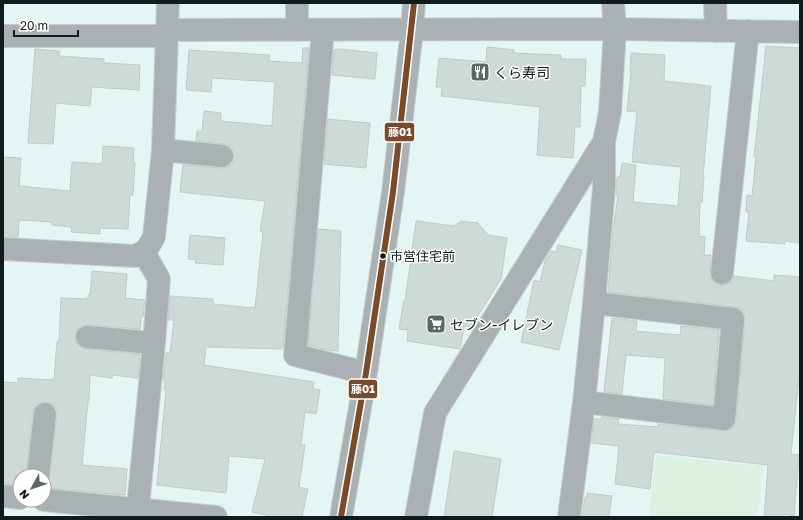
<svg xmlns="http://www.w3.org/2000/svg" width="803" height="520" font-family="'Golos Text','Noto Sans JP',sans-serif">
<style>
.green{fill:#dcf1e2}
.building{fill:#cddad8;stroke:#bfcbc9}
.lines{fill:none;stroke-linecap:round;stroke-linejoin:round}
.minor-casing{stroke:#c4d0d0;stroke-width:24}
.minor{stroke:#a9b1b3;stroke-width:22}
.bus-1-casing{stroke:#fff;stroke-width:9}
.bus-1{stroke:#7a4b2a;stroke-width:6}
.bus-dot{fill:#101b1b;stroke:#fff;stroke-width:1.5}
.labels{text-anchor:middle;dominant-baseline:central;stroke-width:3;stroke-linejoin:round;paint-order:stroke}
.bus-label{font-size:13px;fill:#101b1b;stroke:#fff;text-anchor:start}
.poi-label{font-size:14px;fill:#101b1b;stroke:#fff;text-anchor:start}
.line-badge{stroke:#fff;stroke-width:1.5}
.badge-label{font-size:11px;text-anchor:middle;font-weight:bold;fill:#fff}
</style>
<rect width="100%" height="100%" fill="#e4f5f4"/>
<path class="green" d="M656,455L763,466L758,517H649Z"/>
<path class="building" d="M766,46L800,48V243L785,241V244L746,241L749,212H746L747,195L752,196L756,157H754Z
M487,47L514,50V53L561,55V59H586L585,86H581L580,127H575L573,158L537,155L540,107L441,96L442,87H436L439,58L486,62Z
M303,48H309L283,349L206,347L204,365L314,382L313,389L320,390L316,414L305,412L301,445H305L299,487L308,489L302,517H274L252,512L265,459L229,456L226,493L157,485L166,390H164L165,380H163L166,353H170L174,320H168L170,296L213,299V304L255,308L263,232L260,231L265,201L180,192L183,165L221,168L227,167L232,164L234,158L233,151L229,146L223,144L196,141L197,131H202L204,111L221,113V121L272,126L275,82L212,78L211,92L186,90L189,50L270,55L269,61L302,63Z
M35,49L60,51L59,56L104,59V63L140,65L139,90L92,87L90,106L56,103L53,144L28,143Z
M339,49L377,53L375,79L332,75L334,50Z
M631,53L665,55L664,81L711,86L703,176H704L702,202H700L699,236L705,237L704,255H711L710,272L711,278L715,283L721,285L727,284L732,281L734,276L774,281V275L800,277V367L791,454L799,455L794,516L784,514V517H764L768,465L654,452L650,489L615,484L619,446L591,443L594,419H601L602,417L619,419L618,424L658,427V424L722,431L729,430L734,426L736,420L745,320L744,314L741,309L734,307L608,292L613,231L618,195H616L617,177H620L622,163L636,165L633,202L678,206L681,167L632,162L637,112L627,111L631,72H630Z
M328,119L370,123L366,168L324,164Z
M103,146L134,148L133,162H135L133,195H130L128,229L100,228V234L71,232L72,227L52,225V222L19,220L18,237H3V157L21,158L19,186L70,191L72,162L102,164Z
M416,221L454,226L461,221L478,223L488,235L507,238L501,279L471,327L464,326L460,349L407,341L408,330L399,329L404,300L405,301Z
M318,229L341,231L338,351L328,350L308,345Z
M190,235L225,238L223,265L195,263L196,260L188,259Z
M558,245L582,250L559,350L521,342L534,280L540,282L545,261L551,251L556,252Z
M92,271L127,274L125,298L145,300L143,317H141L140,329L88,325L82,326L77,330L75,336L76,343L80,347L86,349L140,354L138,378L113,375L112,378L90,375L89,401H88L82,465L127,469L125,495L44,488L48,483L50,477L57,415V409L53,404L46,402L40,403L35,407L33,412L26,476H20V485L3,484V382L18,383V378L54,380L57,341H59L61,298L88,299V295H90Z
M612,318L637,321L636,331L680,335L681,326L719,330L713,405L663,399L665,358L626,355L622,394L604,392Z
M454,451L501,459L492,517H444Z
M587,493L612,496L609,517H582L585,497L587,498Z"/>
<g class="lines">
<defs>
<path id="minor" d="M715,3L716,31
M168,30L615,29L800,32
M297,30V3
M323,30L295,355L366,373
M3,36H167
M163,150L222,156
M3,249L135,256C147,251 148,248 154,237L163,150L168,3
M722,273L748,31
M87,337L154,343
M584,402L724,419L733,319L594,303
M38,476L45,414
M3,496L20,498
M44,500L216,517
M137,517L154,343L159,279L144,253
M341,517L366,373L393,192L412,30L414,3
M416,517L435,413L603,143
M569,517L584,402L594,303L604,187V142L610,112L615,29L613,3"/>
</defs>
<use href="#minor" class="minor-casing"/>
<use href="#minor" class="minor"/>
<defs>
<path id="bus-1" d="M341,517L366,373L393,192L414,3"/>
</defs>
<use href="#bus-1" class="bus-1-casing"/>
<use href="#bus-1" class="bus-1"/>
</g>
<defs>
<symbol id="restaurant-square" viewBox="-11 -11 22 22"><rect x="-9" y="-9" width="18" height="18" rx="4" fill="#5a6767" stroke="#fff"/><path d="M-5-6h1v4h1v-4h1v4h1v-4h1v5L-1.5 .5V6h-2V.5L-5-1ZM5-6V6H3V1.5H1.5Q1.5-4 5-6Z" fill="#fff"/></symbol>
<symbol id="supermarket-square" viewBox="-11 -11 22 22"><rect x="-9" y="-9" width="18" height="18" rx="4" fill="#5a6767" stroke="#fff"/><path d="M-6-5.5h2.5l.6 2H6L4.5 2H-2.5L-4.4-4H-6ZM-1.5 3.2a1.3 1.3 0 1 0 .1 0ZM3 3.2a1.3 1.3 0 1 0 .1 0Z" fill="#fff"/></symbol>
</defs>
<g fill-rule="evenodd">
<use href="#restaurant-square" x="469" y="61" width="22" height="22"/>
<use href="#supermarket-square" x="425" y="313" width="22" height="22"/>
</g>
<circle class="bus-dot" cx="383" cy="256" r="3.5"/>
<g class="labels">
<g class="bus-label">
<text x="390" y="256">市営住宅前</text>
</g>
<g class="poi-label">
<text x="494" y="72">くら寿司</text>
<text x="450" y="324">セブン-イレブン</text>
</g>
</g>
<g class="line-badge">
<rect x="384" y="122" width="31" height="20" rx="4" fill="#7a4b2a"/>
<rect x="348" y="379" width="30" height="20" rx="4" fill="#7a4b2a"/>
</g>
<g class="badge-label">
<text x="400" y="136">藤01</text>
<text x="363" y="393">藤01</text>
</g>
<rect width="803" height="520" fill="none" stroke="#101b1b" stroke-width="8"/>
<g transform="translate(32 488) rotate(230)"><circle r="19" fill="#ffffff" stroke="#9fa4a4"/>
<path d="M0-3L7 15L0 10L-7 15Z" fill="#5a6767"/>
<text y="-6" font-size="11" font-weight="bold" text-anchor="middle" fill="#101b1b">N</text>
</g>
<path d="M14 30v6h64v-6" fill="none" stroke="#101b1b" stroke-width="2"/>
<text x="20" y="30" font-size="12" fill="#101b1b" stroke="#ffffff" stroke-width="3" paint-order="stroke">20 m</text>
</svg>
